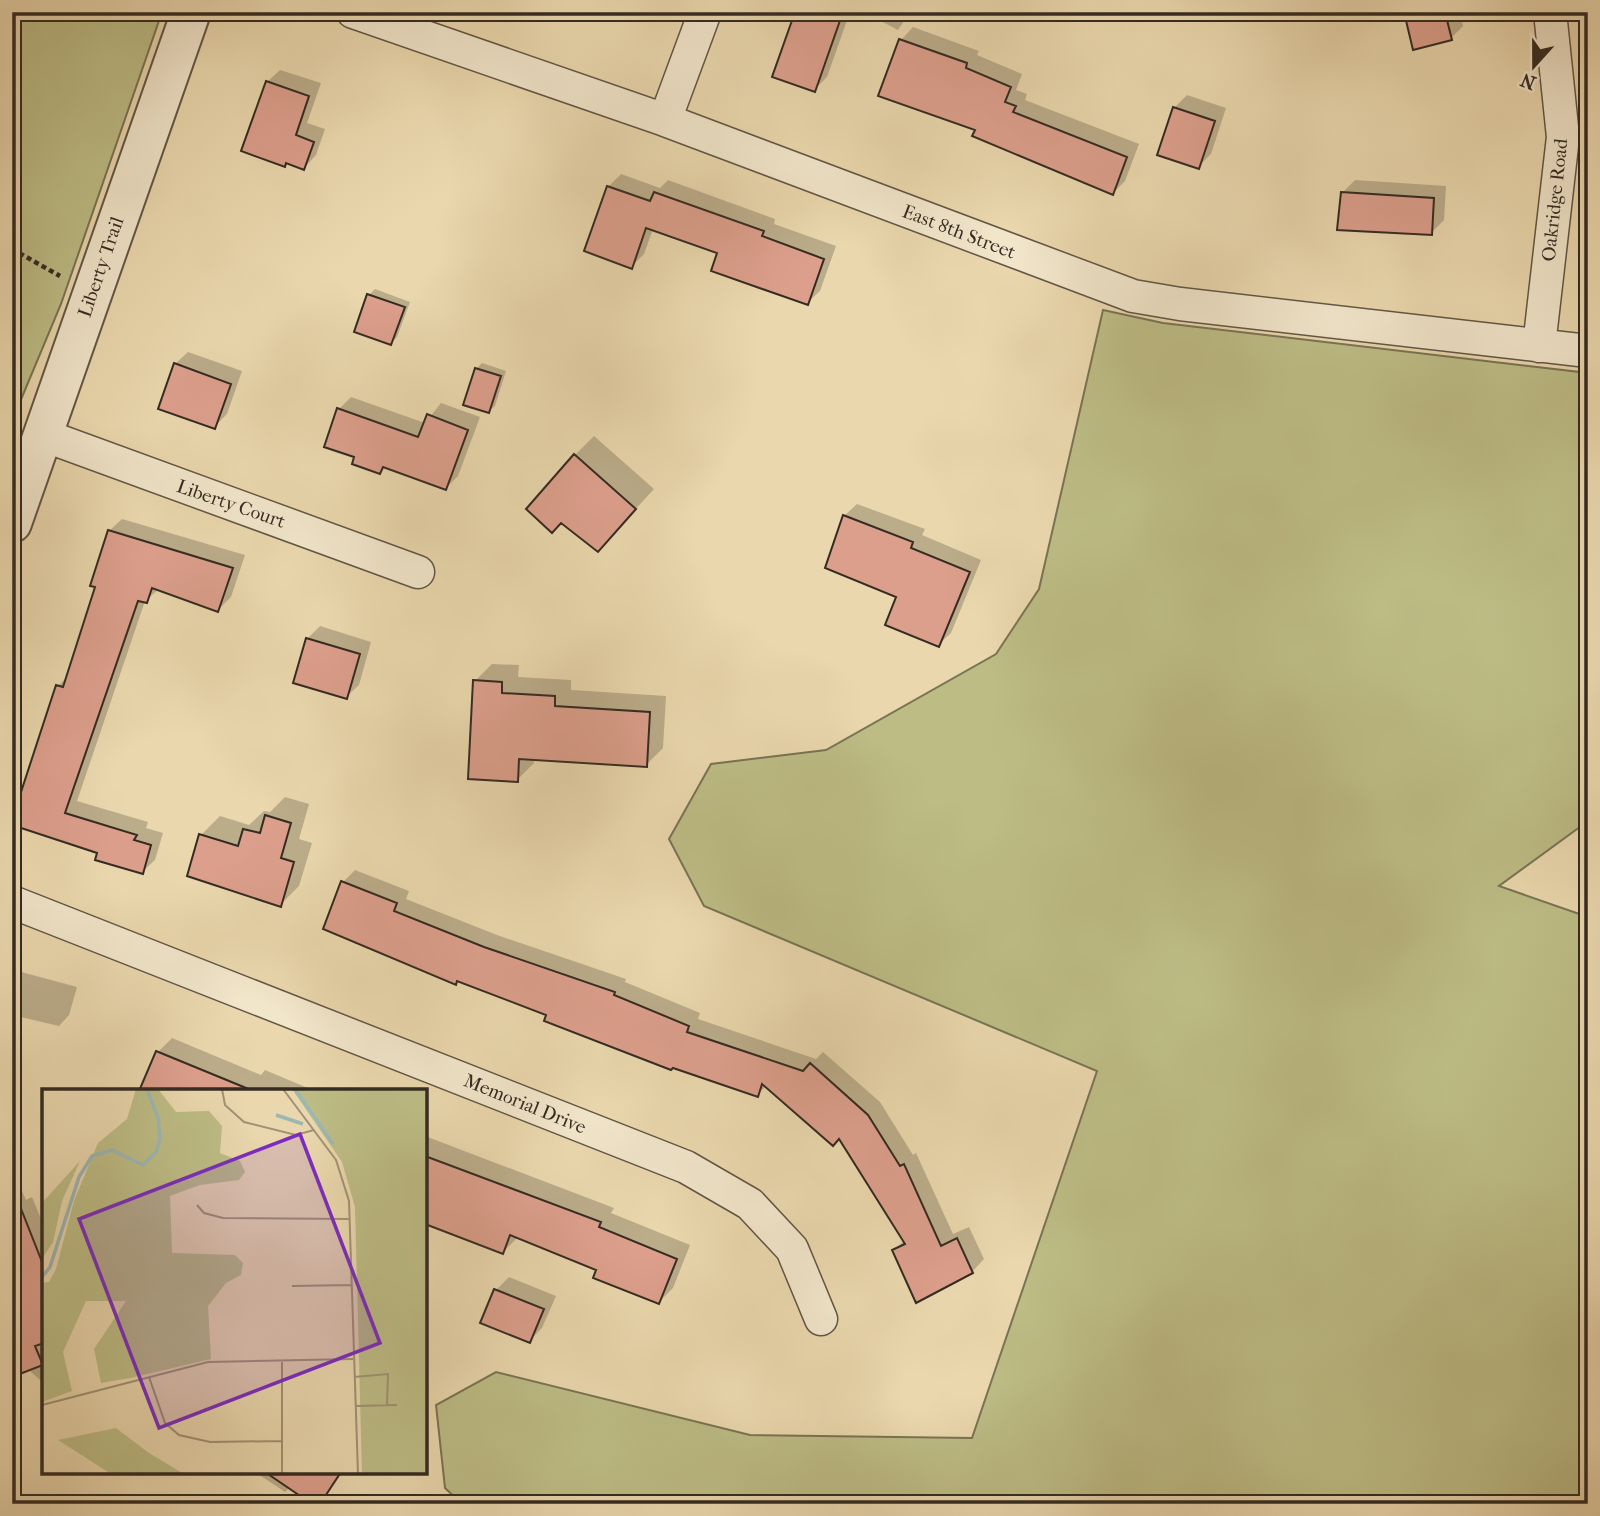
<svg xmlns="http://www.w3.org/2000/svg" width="1600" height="1516" font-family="'IM FELL French Canon',serif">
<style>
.green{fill:#bdbc85;stroke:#787454;stroke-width:2}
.shadow{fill:#0003}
.building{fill:#dc9f8c;stroke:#342b22;stroke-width:2}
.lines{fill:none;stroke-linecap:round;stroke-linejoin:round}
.minor-casing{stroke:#625645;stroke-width:35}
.tertiary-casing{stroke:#625645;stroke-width:42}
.path{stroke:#342b22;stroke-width:4.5;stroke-dasharray:5 3.5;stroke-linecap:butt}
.minor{stroke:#f1e5ca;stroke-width:32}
.tertiary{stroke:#f1e5ca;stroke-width:38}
.labels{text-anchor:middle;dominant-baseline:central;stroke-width:6;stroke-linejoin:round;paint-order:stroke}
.street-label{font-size:19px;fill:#342b22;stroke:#f1e5ca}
.inset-river{fill:none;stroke:#9bb7b4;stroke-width:3.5}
.inset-road{fill:none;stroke:#a19275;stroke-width:2}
.view{fill:#7b2cbf;fill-opacity:0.15;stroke:#7b2cbf;stroke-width:3.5}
.inset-edge{fill:none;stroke:#342b22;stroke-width:3.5}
</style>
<rect width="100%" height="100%" fill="#ead7ad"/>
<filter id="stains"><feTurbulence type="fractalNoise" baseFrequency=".00286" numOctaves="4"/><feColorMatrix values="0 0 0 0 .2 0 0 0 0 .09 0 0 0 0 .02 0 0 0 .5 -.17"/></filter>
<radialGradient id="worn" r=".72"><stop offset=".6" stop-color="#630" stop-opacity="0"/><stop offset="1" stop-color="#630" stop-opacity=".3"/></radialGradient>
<path class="green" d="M12,12H162L61,304L12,421Z
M1103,310L1163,323L1588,373V821L1499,886L1588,917V1504H462L445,1488L436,1405L496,1372L750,1435L972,1438L1097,1071L704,906L669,839L711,764L826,750L996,654L1039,589Z"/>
<path class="shadow" d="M797,12H850L827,77L814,90Z
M880,12H910L898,30L877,19Z
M1405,12H1460L1463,26L1451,38Z
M913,27L979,51L977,55L1022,74L1016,90L1027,94L1025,100L1139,144L1125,181L1113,193L977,129L901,40Z
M280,70L321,83L307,123L325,129L316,155L304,168L287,162L284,165L267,82Z
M1187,95L1226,108L1211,154L1198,167L1174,108Z
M621,174L660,188L668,180L775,219L774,224L836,246L820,291L807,303L720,252L653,229L644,254L631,267L586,250L609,186Z
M1355,180L1446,186L1444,220L1431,233L1342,193Z
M375,289L410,302L397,337L391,343L356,331L369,295Z
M188,352L242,371L227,414L214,427L175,364Z
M482,363L506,371L495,406L489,411L476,369Z
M351,397L425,423L441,403L480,417L458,476L446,488L386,466L380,472L357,456L339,409Z
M594,436L654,489L598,550L562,521L575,455Z
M857,504L925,529L922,535L981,560L951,633L938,645L899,596L844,516Z
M122,519L245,555L231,597L218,610L159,589L145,601L77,801L148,822L146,828L163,833L155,860L142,872L99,852L12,823L58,686L69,675L97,586L109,531Z
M320,626L371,642L359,685L346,697L307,639Z
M492,664L519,665L518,677L571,680V690L666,696L663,748L646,765L534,758V763L517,780L475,681Z
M285,797L309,804L299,839L312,843L299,886L280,905L201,835L220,816L249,825L264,811L270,812Z
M355,870L409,891L406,899L497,935L626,979L625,982L700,1013L698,1019L816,1059L823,1052L880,1102L913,1155L916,1153L953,1234L969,1227L984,1259L972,1272L894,1250L905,1240L840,1137L767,1085L757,1095L458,980L455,983L343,882Z
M12,963L16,964L14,970L77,987L69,1015L59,1026L12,1015Z
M172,1038L261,1075L265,1070L315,1091H141L158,1052Z
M425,1136L614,1208L611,1213L690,1245L673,1288L659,1302L598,1269L517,1238L503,1252L429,1224L425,1230Z
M19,1184L26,1200L32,1197L44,1226V1384L28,1369L20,1372L12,1352V1186Z
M509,1277L556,1296L542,1328L529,1341L483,1322L496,1290Z
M255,1472H343L318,1504L290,1487L285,1492Z"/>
<path class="building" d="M795,12H843L815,92L772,77Z
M1404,12H1445L1452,40L1413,50Z
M899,39L967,63L966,68L1011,87L1005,102L1016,106L1013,112L1127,157L1113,195L972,136L975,130L878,96Z
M266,81L309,96L296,135L314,142L304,170L286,163L285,167L241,151Z
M1173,107L1215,121L1199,169L1157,155Z
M607,186L650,201L654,192L764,231L762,236L824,259L808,305L711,271L717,253L646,228L632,269L584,251Z
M1341,192L1434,198L1432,235L1337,230Z
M367,294L405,307L391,345L354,332Z
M174,363L231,384L215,429L158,409Z
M475,368L501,376L489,413L463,405Z
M337,408L418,437L427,414L468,430L446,490L383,467L380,474L352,464L354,457L324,447Z
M574,454L636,509L598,552L561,523L552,533L526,509Z
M843,515L913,542L911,548L970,572L939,647L885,625L896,597L825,568Z
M108,530L233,568L218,612L152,588L147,603L138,601L65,813L137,835L134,840L151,845L143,874L95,860L97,853L12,825V790L21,792L56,685L63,687L95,587L90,586Z
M306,638L360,654L347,699L293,683Z
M473,680L502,682V693L555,696V706L650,712L647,767L519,759L518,782L468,779Z
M265,815L291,823L281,858L294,862L281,907L187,876L199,834L238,846L243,829L260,833Z
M341,881L397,903L394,911L484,947L615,992L614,995L689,1026L687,1032L803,1071L810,1063L868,1115L900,1166L904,1164L941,1246L957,1238L973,1273L916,1303L892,1250L905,1244L839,1139L833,1146L762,1084L758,1097L673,1068L671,1070L544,1021L546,1015L457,981L456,985L323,929Z
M156,1051L251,1090V1091H139Z
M425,1156L601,1222L599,1227L677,1259L659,1304L593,1278L596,1270L510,1235L503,1254L425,1224Z
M14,1191L44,1267V1343L35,1346L43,1365L12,1377Z
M494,1289L544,1309L530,1343L480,1323Z
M265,1472H341L320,1504H312Z"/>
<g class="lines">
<defs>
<path id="minor" d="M353,12L665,120L1133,296L1180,304L1588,351
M665,120L705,12
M1539,346L1563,137L1550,12
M43,435L418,572
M12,902L686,1167L750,1204L792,1249L821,1319"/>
<path id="tertiary" d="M12,523L191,12"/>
</defs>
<use href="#minor" class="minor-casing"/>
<use href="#tertiary" class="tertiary-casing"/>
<path class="path" d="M12,249L60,276"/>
<use href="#minor" class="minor"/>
<use href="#tertiary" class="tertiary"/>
</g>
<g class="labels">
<g class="street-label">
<text transform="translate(1555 200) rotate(-84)">Oakridge Road</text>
<text transform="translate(959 232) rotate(21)">East 8th Street</text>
<text transform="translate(101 267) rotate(-71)">Liberty Trail</text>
<text transform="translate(231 504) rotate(19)">Liberty Court</text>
<text transform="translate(525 1104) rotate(22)">Memorial Drive</text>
</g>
</g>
<g transform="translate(42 1089)">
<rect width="385" height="385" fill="#ead7ad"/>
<path d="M94,0H116L134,23L167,22L180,37L178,64L198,72L203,83L197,91L158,96L128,107L130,164L193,166L201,174L199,186L184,194L166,217L169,270L88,289L59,294L52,260L84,212H44L21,263L30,302L0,313V194L7,193L14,180L32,112L56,54L85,30ZM250,0H385V385H320L313,118L300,73ZM38,72L20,112L11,153L0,170V114ZM74,339L107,364L142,385H69L16,351Z" fill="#bdbc85"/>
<path class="inset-river" d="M253,0L291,55M234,26L261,35M0,188L8,178L37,88L50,67L70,61L101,76L114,63L118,50L116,29L105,0"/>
<path class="inset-road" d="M180,0L183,16L202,33L254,46L272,41M241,0L294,71L307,112L316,385M155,116L162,124L181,129L307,130M250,197L309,196M240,273V385M107,288L123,334L137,346L168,353L240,352M312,288L346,285L345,316M0,316L166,273L311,270M313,317L355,316"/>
<path class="view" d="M258,45L338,254L117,339L37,130Z"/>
<rect width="385" height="385" class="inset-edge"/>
</g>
<rect width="1600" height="1516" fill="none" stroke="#ead7ad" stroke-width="42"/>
<rect x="14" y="14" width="1572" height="1488" fill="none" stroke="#342b22" stroke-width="3.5"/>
<rect x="21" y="21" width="1558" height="1474" fill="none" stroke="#342b22" stroke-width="2"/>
<g transform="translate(1534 66) rotate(201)" stroke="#f1e5ca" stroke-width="5" paint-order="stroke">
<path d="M0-5L12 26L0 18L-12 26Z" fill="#342b22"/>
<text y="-10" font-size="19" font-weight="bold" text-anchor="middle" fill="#342b22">N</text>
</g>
<rect width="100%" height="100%" filter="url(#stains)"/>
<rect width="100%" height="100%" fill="url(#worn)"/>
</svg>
